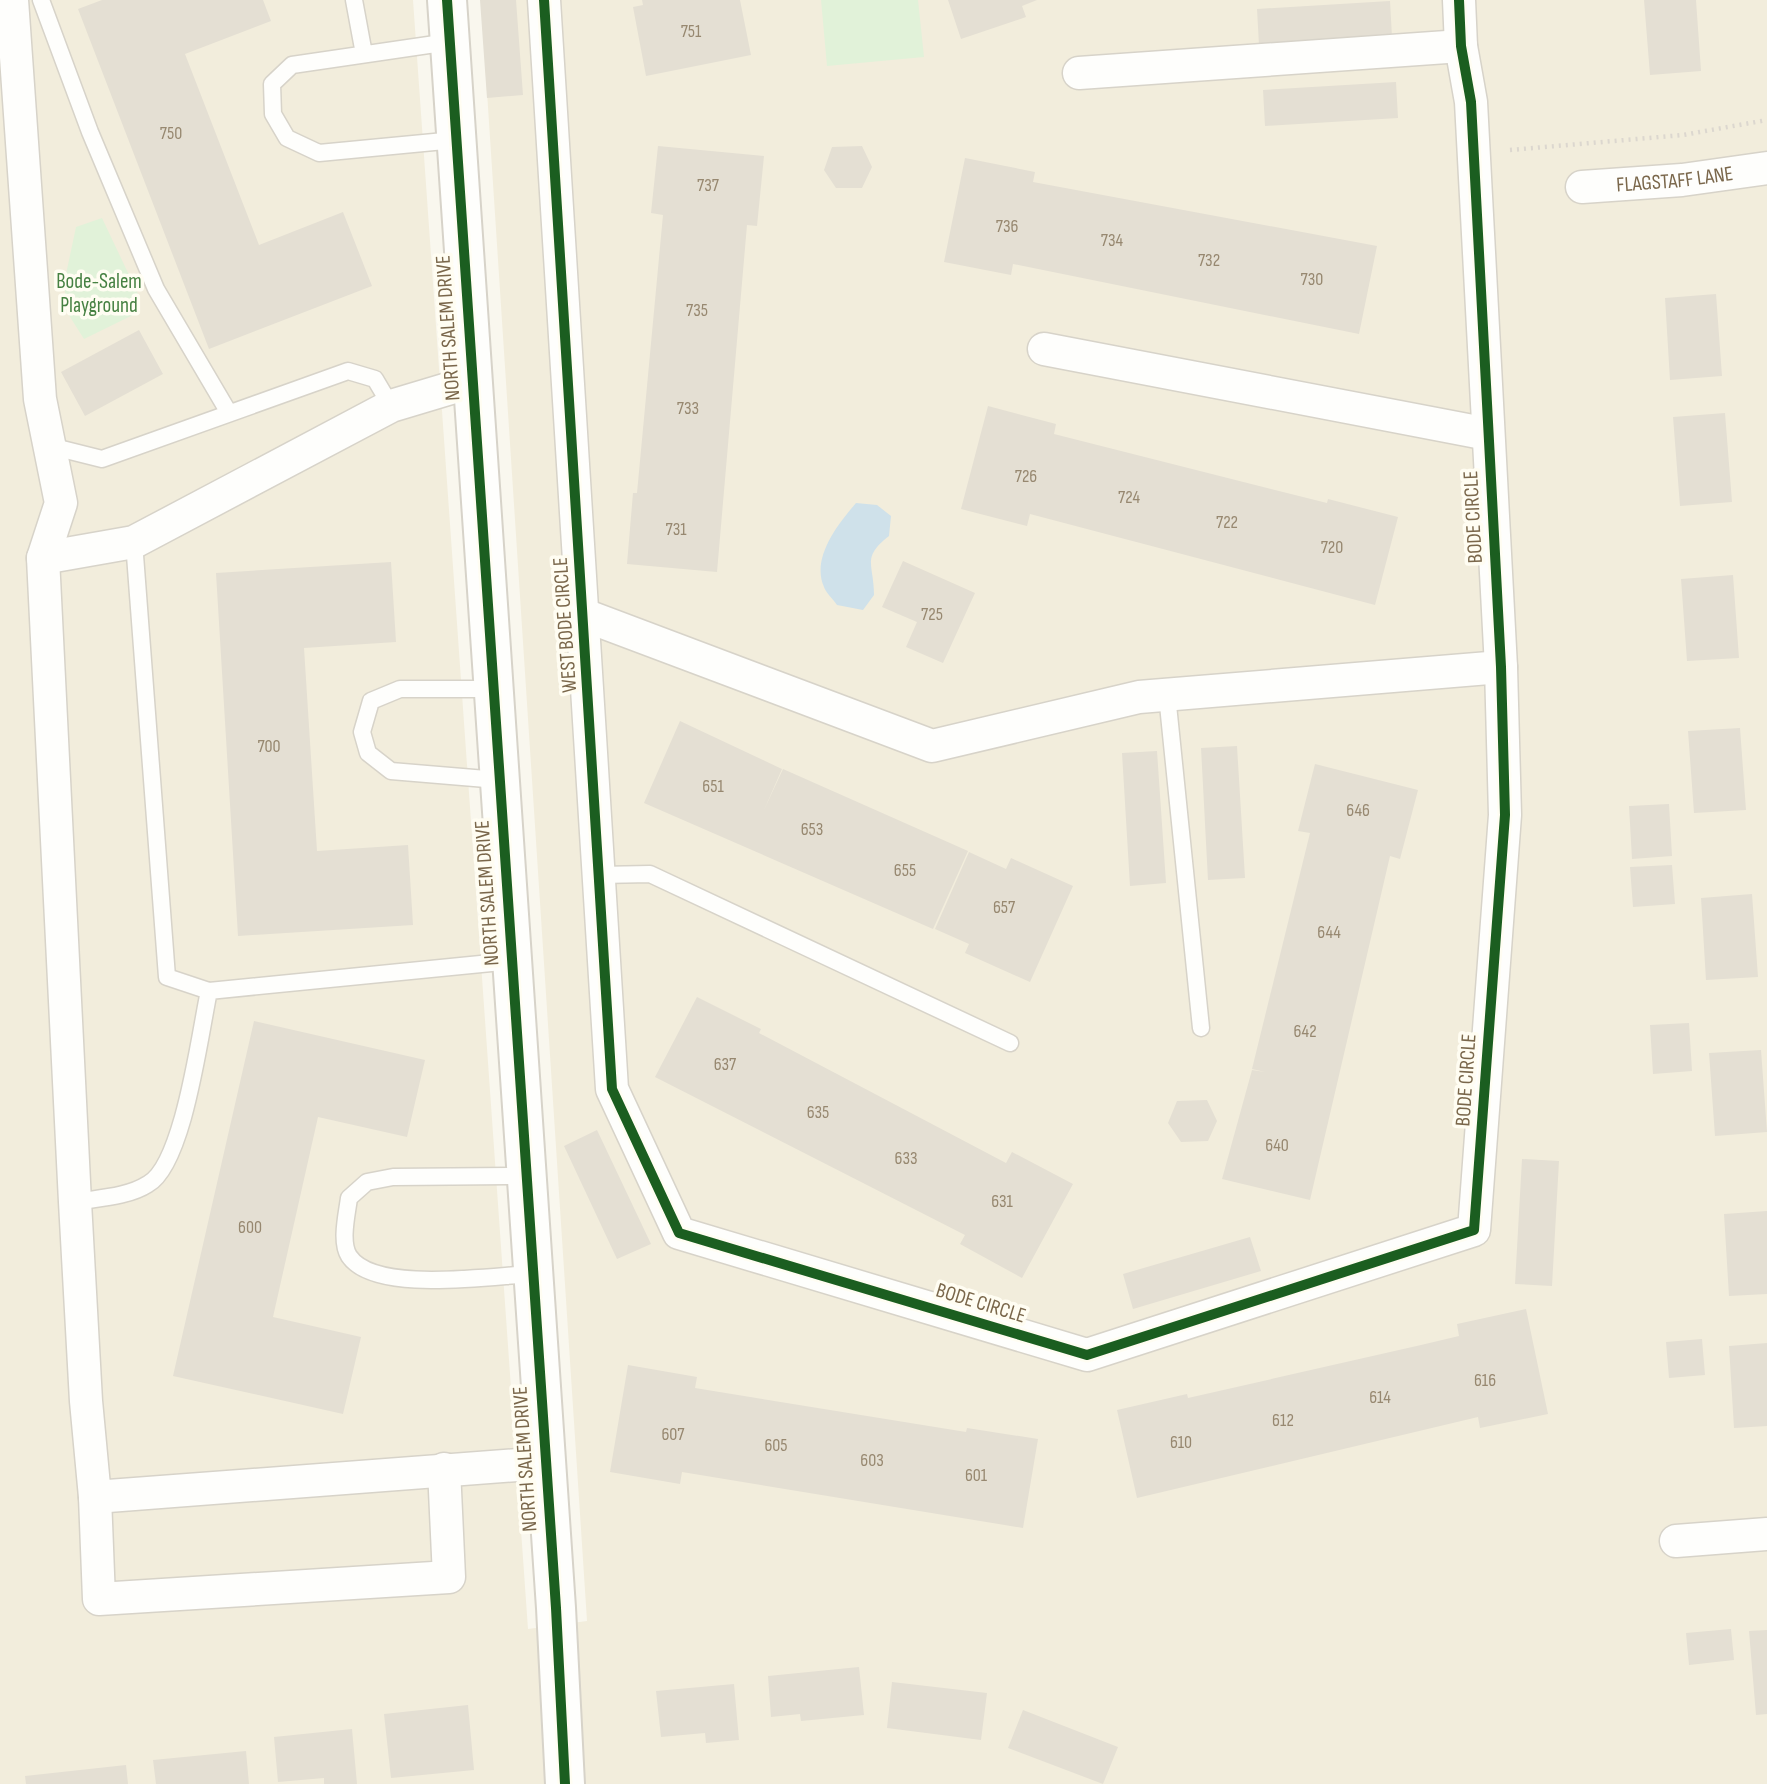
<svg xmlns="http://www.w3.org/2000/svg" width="1767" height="1784" font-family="'Sofia Sans Condensed',sans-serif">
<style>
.residential{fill:#f2eddc}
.green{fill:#e1f2d9}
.water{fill:#cfe1ea}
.building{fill:#e4dfd3}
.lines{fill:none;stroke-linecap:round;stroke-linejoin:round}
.service-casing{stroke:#d7d3c9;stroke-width:19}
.minor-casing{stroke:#d7d3c9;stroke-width:35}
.tertiary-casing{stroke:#d7d3c9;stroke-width:42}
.path{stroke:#dcd7cf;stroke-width:4.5;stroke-dasharray:2 5;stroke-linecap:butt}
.service{stroke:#fefefc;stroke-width:16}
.minor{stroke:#fefefc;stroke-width:32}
.tertiary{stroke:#fefefc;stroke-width:38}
.cycleway-casing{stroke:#fffdf2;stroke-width:15}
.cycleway{stroke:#1b5e20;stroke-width:10}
.labels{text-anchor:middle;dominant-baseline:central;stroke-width:7;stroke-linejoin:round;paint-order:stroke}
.number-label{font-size:18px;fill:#978870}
.street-label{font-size:21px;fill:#7a674b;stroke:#fffdf2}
.park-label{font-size:21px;fill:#468142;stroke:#fffdf2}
</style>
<rect width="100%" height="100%" fill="#f9f7ee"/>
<path class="residential" d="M0,0H413L528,1629L587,1621L481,0H1767V1784H0Z"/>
<path class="green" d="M821,0H918L924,57L827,66Z
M102,218L139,296L137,313L84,339L65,309V279L76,227Z"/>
<path class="water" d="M856,503L877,505L891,516L889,536C861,558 874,564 874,595L863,610L837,605C833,599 826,593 824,587C811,558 838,524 856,503Z"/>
<path class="building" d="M102,0H263L271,21L185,54L259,245L343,212L372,286L209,349L78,9Z
M480,0H516L523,95L487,98Z
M642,0H740L751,55L646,76L633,7L643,5Z
M948,0H1037L1022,6L1026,17L961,39Z
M1644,0H1696L1701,71L1650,75Z
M1390,1L1392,37L1259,45L1257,9Z
M1396,82L1398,118L1265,126L1263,90Z
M658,146L764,156L757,226L747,225L717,572L627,564L633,493H637L663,215L651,213Z
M862,146L872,167L862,188H836L824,170L832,147Z
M965,158L1035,172L1033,182L1377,246L1359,334L1013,264L1011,275L944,262Z
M1716,294L1722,376L1670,380L1665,298Z
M139,330L163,374L85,416L61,372Z
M988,406L1056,424L1054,434L1287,493L1327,503L1328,499L1398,517L1375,605L1030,514L1027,526L961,509Z
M1725,413L1732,502L1680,506L1673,417Z
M903,561L975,593L943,663L906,647L917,622L882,607Z
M391,562L396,642L304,648L317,851L408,845L413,925L238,936L216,573Z
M1733,575L1739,658L1687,661L1681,579Z
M680,721L782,769L764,810L783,769L968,851L933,929L644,803Z
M1740,728L1746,810L1694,813L1688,731Z
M1237,746L1245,878L1208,880L1201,748Z
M1157,751L1166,883L1130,886L1122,753Z
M1315,764L1418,790L1400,859L1390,856L1310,1200L1222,1179L1252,1070L1265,1072L1252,1069L1310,833L1298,831Z
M1669,804L1672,856L1632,859L1629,806Z
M969,852L1006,869L1011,858L1073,886L1030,982L965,953L969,944L935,929Z
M1672,865L1675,904L1633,907L1630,867Z
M1752,894L1758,977L1706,980L1701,898Z
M697,997L761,1029L759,1033L1006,1163L1012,1152L1073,1184L1022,1278L960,1244L965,1235L655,1077Z
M254,1021L425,1060L407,1137L318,1117L273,1317L361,1337L343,1414L173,1376Z
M1689,1023L1692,1071L1653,1074L1650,1025Z
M1761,1050L1767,1132L1715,1136L1709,1053Z
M1207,1100L1217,1121L1208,1141L1181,1142L1168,1123L1177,1101Z
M597,1130L651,1244L617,1259L564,1146Z
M1522,1159L1559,1161L1552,1286L1515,1284Z
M1767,1211V1294L1729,1296L1724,1214Z
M1250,1237L1261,1271L1133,1309L1123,1274Z
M1526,1309L1548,1414L1480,1428L1478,1417L1137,1498L1117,1410L1187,1394L1188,1398L1421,1345L1459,1336L1457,1324Z
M1702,1339L1705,1375L1669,1378L1666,1342Z
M1767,1343V1426L1734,1428L1729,1346Z
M628,1365L697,1377L695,1388L966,1432L967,1428L1038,1439L1023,1528L682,1472L680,1484L610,1472Z
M1731,1629L1734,1660L1689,1665L1686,1633Z
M1767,1630V1714L1756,1715L1749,1631Z
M859,1667L864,1715L801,1721L800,1714L771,1717L768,1676Z
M892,1682L987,1693L981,1740L887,1728Z
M734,1684L739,1740L706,1743L705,1733L661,1737L656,1691Z
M468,1705L474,1770L391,1778L384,1714Z
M1023,1710L1118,1747L1103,1784L1008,1748Z
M352,1729L357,1784H324V1778L278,1782L274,1737Z
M246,1751L249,1784H156L153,1760Z
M126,1765L128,1784H26L25,1776Z"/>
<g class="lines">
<defs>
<path id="service" d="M41,0L90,132L156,289L229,413
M354,0L364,54
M449,42L292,65L272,84L273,114L287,138L319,153L455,140
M50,446L102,459L348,371L375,379L391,406
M134,542L167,977L209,991L511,961
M492,689H400L371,701L362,732L368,753L391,771L498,780
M1167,695L1201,1028
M600,875L650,874L1010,1043
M526,1176L393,1177L367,1182L349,1198C347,1214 340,1242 349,1256C374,1294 490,1276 532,1274
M75,1202C98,1198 128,1197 148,1184C184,1164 200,1032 209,991"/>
<g id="minor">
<path d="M12,0L40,399L61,503L43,558L75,1202L86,1401L95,1497L544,1463"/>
<path d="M544,0L612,1089L679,1233L1087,1355L1474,1230L1505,815L1501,667L1471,102L1461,46L1459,0"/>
<path d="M1079,73L1461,46"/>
<path id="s1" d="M1582,187L1682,180L1767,168"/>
<path d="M1044,349L1488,434"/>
<path d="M43,558L134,542L391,406L471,382"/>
<path d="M584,615L932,746L1139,697L1501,667"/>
<path d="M95,1497L99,1599L449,1577L444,1469"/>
<path d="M1676,1541L1767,1534"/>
</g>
<path id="tertiary" d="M447,0L556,1608L565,1784"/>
</defs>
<use href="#service" class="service-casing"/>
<use href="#minor" class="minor-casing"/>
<use href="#tertiary" class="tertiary-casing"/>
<path class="path" d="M1510,150L1683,135L1767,120"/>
<use href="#service" class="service"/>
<use href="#minor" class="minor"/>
<use href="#tertiary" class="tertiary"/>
<defs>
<path id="cycleway" d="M447,0L556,1608L565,1784
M544,0L612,1089L679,1233L1087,1355L1474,1230L1505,815L1501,667L1471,102L1461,46L1459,0"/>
</defs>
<use href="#cycleway" class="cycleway-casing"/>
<use href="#cycleway" class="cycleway"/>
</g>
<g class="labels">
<g class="number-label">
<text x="691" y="31">751</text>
<text x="171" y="133">750</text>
<text x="708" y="185">737</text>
<text x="1007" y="226">736</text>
<text x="1112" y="240">734</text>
<text x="1209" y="260">732</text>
<text x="1312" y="279">730</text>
<text x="697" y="310">735</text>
<text x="688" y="408">733</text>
<text x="1026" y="476">726</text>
<text x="1129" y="497">724</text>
<text x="1227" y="522">722</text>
<text x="676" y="529">731</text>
<text x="1332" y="547">720</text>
<text x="932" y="614">725</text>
<text x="269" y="746">700</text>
<text x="713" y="786">651</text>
<text x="1358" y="810">646</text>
<text x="812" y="829">653</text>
<text x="905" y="870">655</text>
<text x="1004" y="907">657</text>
<text x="1329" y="932">644</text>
<text x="1305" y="1031">642</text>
<text x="725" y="1064">637</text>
<text x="818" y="1112">635</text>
<text x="1277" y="1145">640</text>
<text x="906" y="1158">633</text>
<text x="1002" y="1201">631</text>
<text x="250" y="1227">600</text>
<text x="1485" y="1380">616</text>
<text x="1380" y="1397">614</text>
<text x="1283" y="1420">612</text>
<text x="673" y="1434">607</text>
<text x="1181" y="1442">610</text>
<text x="776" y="1445">605</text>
<text x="872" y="1460">603</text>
<text x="976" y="1475">601</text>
</g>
<g class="street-label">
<text stroke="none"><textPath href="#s1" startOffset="93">FLAGSTAFF LANE</textPath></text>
<text transform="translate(448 328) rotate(-94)">NORTH SALEM DRIVE</text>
<text transform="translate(1473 517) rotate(-93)">BODE CIRCLE</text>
<text transform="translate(565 625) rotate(-94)">WEST BODE CIRCLE</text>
<text transform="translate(487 893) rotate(-94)">NORTH SALEM DRIVE</text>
<text transform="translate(1466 1080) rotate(-86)">BODE CIRCLE</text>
<text transform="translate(981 1303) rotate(17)">BODE CIRCLE</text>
<text transform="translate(525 1459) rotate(-94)">NORTH SALEM DRIVE</text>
</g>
<g class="park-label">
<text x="99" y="281">Bode-Salem<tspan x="99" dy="24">Playground</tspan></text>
</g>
</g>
</svg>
